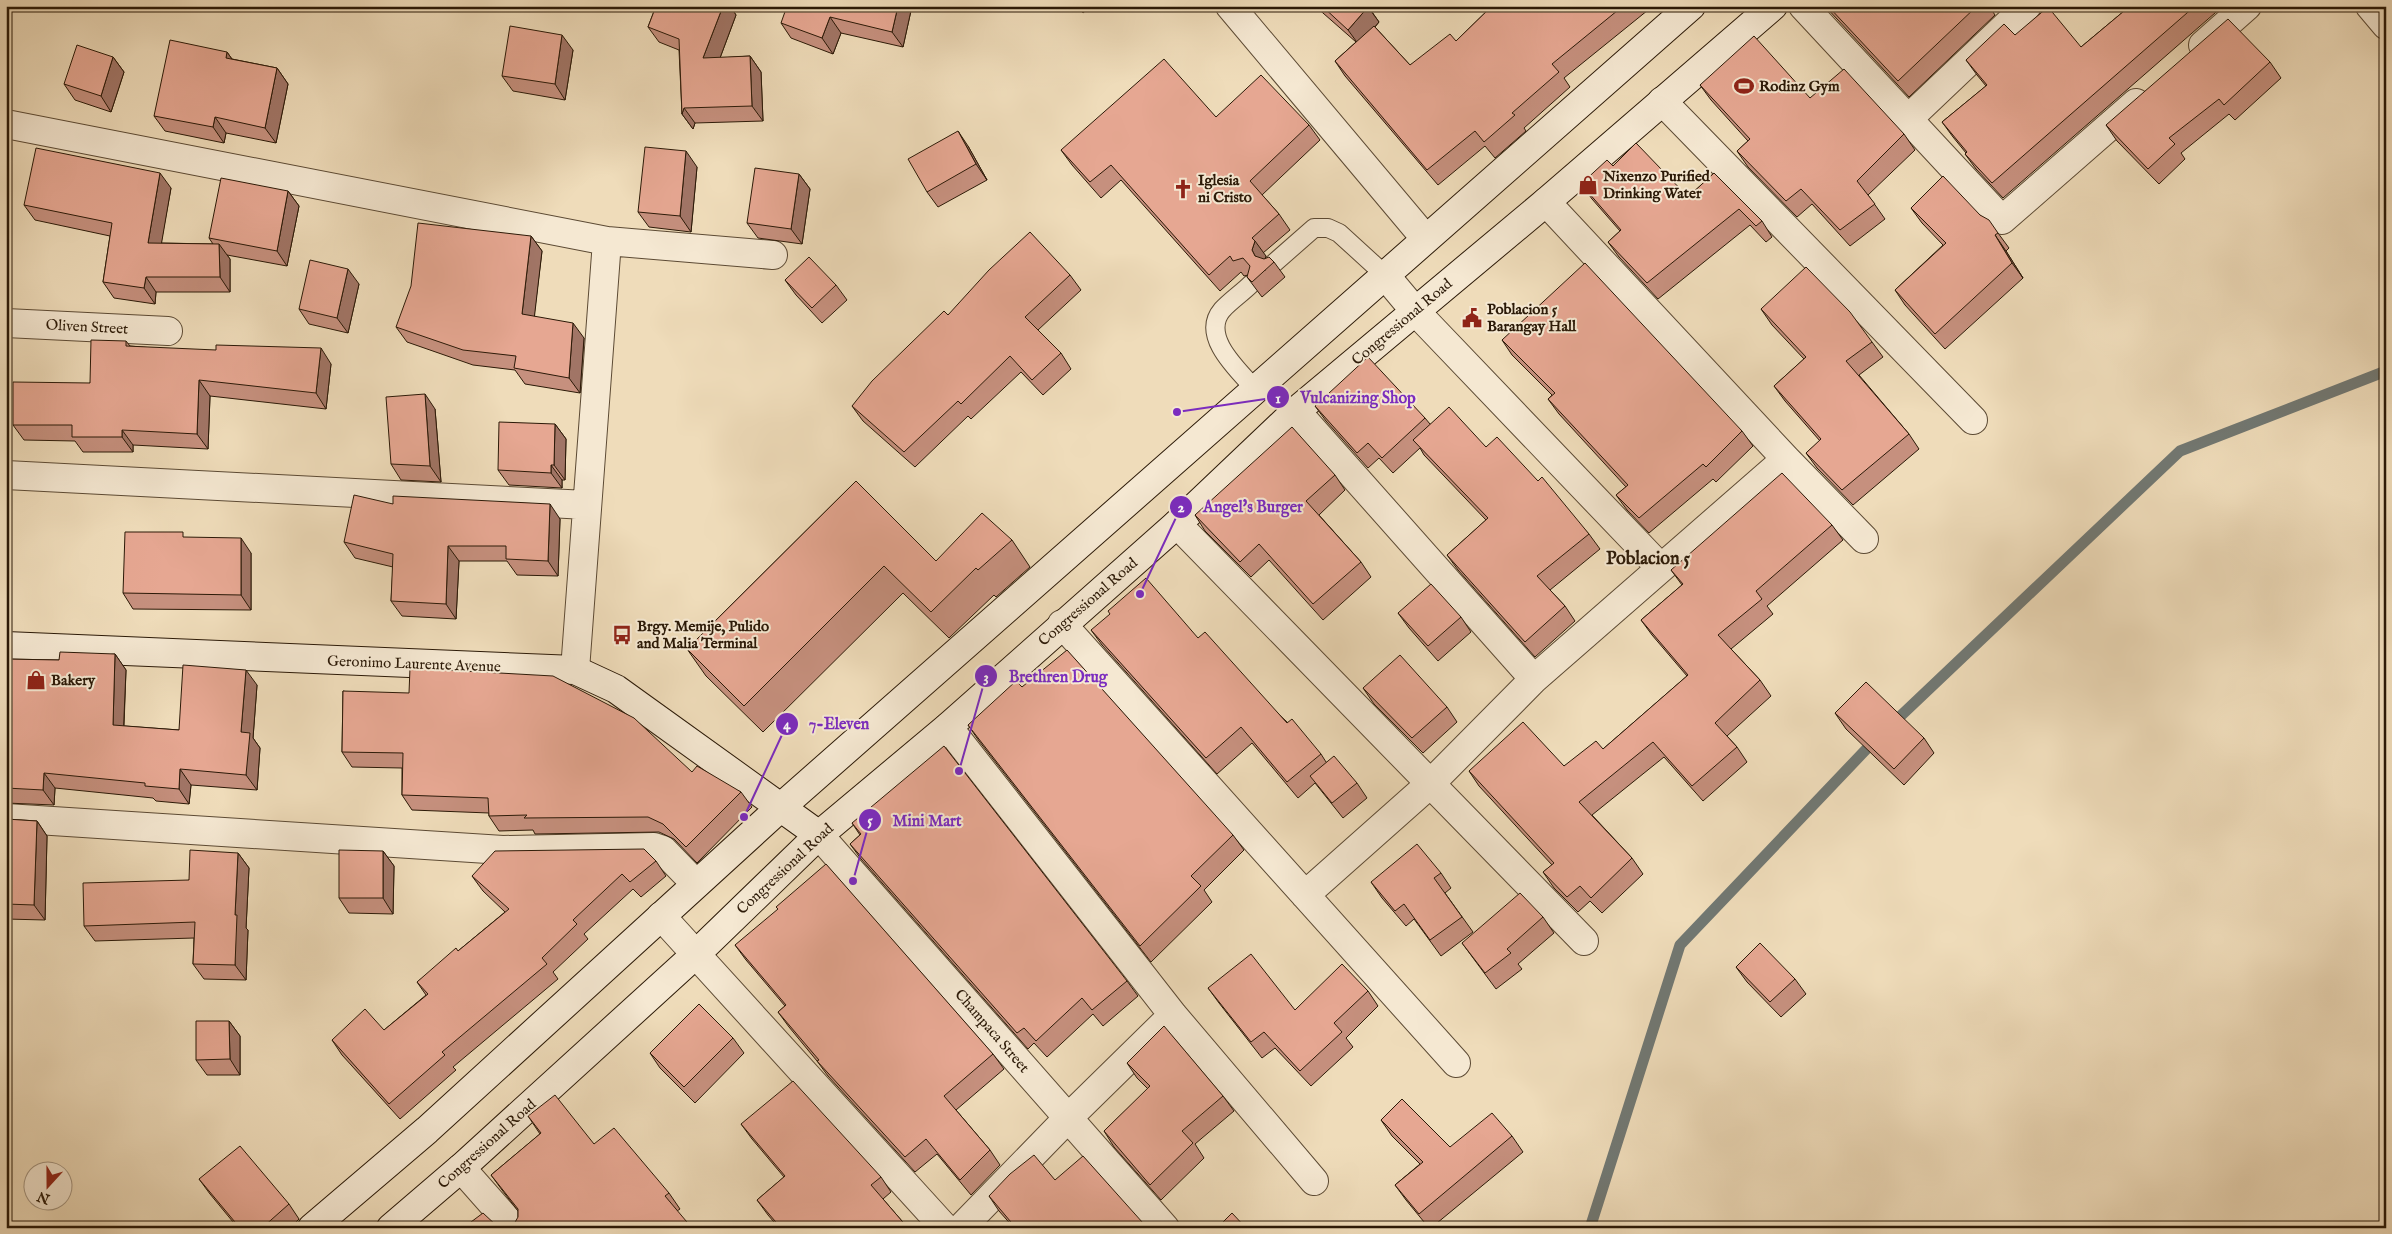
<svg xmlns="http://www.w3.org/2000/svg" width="2392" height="1234" font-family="'IM FELL English',serif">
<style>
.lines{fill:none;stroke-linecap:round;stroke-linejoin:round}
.stream{stroke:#717873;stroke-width:11}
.lane-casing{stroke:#5c4a34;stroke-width:20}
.street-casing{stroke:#5c4a34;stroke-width:30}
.secondary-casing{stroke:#2b1907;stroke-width:30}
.lane{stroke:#f5e8d2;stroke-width:18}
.street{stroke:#f5e8d2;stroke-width:28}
.secondary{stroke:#f5e8d2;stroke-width:28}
.wall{fill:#c6907e;stroke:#2b1907}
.shaded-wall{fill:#a17566;stroke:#2b1907}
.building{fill:#e6a792;stroke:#2b1907}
.labels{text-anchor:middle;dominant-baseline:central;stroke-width:4;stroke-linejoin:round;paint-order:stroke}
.poi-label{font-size:15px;font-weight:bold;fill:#2b1907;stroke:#f5e8d2;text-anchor:start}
.street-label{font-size:15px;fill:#2b1907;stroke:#f5e8d2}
.quarter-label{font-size:18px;font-weight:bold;fill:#2b1907;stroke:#f5e8d2}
.leader{fill:none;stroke:#7b2cbf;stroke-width:2}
.callout-dot{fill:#7b2cbf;stroke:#f5e8d2;stroke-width:2}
.mark-label{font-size:15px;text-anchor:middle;font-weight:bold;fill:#fff}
.callout-label{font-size:16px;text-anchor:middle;font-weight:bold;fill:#7b2cbf;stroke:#f5e8d2;stroke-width:4;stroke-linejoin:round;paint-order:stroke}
</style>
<rect width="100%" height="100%" fill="#efdcba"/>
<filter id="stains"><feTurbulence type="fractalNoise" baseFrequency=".004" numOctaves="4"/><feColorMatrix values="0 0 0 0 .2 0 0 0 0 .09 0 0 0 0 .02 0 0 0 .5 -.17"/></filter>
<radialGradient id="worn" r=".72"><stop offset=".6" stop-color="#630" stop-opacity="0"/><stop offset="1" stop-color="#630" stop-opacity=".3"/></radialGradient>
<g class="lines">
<path class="stream" d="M1890,726L2180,451L2386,371
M1590,1228L1680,945L1876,739"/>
<defs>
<path id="lane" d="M1273,264L1314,228H1328L1339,233L1384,274
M1251,284C1242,293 1230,301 1222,310C1200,336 1238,370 1255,389"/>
<path id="street" d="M1230,6L1425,238
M1803,6L2002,220L2136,103
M2370,6L2386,25
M2203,45L2247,6
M1662,101L1973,420
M1908,119L2027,6
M6,124L607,241L773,255
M1546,202L1786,459L1864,539
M1384,274L1415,311L1660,567
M6,323L168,331
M1296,411L1534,679
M6,475L587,505
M1177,524L1584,941
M1062,624L1456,1063
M575,670L607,241
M948,727L1173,1015L1314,1181
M6,818L503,850L654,847L663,850L696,884
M819,835L1165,1228
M1305,895L1430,784L1534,679L1786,459
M661,916L945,1228
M461,1168L514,1228
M961,1228L1068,1118L1173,1015"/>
<path id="secondary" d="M6,646L575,670L616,689L819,835
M312,1228L427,1130L780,808L1691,6
M391,1228L461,1168L695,955L819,835L948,727L1177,524L1296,411L1546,202L1773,6"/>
</defs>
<use href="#lane" class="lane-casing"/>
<use href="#street" class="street-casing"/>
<use href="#secondary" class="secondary-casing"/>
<use href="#lane" class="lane"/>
<use href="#street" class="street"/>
<use href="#secondary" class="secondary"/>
</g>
<path class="wall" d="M656,6H730L736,15L720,58L750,56L761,72L763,121L695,123L693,129L682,114L679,50L659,42L648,27Z
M912,6L903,47L841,33L833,54L791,38L781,23Z
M1078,6H1091L1083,13Z
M1315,6H1368L1379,22L1375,27L1410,65L1456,41L1492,6H1653L1564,78L1570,87L1524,128L1526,131L1495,158L1485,146L1438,185L1345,76L1335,61L1356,42Z
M1825,6H1989L1995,15L1909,97Z
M2130,6H2223L2003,198L1976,169L1965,154L1966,153L1953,137L1942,122L1986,86L1977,75L1966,60L2015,35L2081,47Z
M573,50L565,100L513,91L502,76Z
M227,52L232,59L277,68L288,84L276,143L226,133L224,143L165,131L154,116Z
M113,57L124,72L111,112L75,100L64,84Z
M2270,62L2281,78L2235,120L2229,114L2181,153L2185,159L2159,184L2117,141L2106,125Z
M1700,85L1810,98L1904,134L1915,150L1868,195L1885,219L1850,246L1812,204L1797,217L1748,167L1737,151L1748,141L1711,100Z
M1216,117L1309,125L1320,140L1262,195L1279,214L1290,230L1263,253L1266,256L1265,259L1274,262L1285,277L1262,297L1247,277L1248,275L1244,276L1241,272L1220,291L1121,180L1101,198L1072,165L1061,150Z
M968,146L987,180L938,207L927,192Z
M1613,166L1688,197L1714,173L1762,221L1772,237L1766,242L1750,225L1658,299L1619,257L1608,242L1620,231L1592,199L1581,184Z
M697,167L691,232L649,227L638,212Z
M799,174L810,189L802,244L758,238L747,223Z
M171,188L161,243L213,244L209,238L288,191L299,206L287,266L227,255L230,259V292H156L155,304L114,298L103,282L110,236L35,220L24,205Z
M1911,208L1980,215L1998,233L2009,248L2006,251L2023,278L1945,349L1905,305L1895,290L1943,245L1922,223Z
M531,236L542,251L534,316L584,338L580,393L525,384L515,370L473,365L407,342L396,327Z
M1070,275L1081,290L1038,330L1061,353L1071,369L1043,395L1021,372L971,419L968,416L915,467L863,421L852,406L948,315Z
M785,280L836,285L847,300L822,323L796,295Z
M359,284L348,333L309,324L299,309Z
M1761,309L1872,342L1883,357L1859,375L1909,434L1919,449L1853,505L1817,468L1806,453L1820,441L1785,401L1774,386L1804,359L1772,325Z
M1502,340L1742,431L1753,446L1716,482L1713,479L1649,533L1627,510L1616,495L1626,487L1559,414L1548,399L1552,395L1512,355Z
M126,341L130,346L331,364L326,409L210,396L208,449L133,445V452H83L75,441L24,440L13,425L90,383Z
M1315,406L1425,418L1430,424L1486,447L1538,481L1589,534L1600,549L1550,590L1565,606L1575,621L1535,657L1458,570L1447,555L1486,520L1424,455L1420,448L1393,473L1379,458L1368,468L1326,421Z
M435,409L441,482L401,480L391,464Z
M555,424L566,439L565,480H562V488L509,485L498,470Z
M1335,475L1345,490L1319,515L1361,562L1371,577L1323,620L1269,560L1251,577L1205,531L1195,515Z
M856,481L936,561L1012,540L1030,567L996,597L994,595L949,638L903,593L763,732L706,676L687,649Z
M393,504L560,519L558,576L517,575L507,561H459L456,619L402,616L391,601L393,567L355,558L344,542Z
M1832,525L1843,540L1767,606L1773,614L1731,649L1760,680L1771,696L1727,736L1737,747L1747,762L1703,801L1664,757L1592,815L1632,858L1643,874L1602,913L1590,901L1578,912L1554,888L1543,872L1552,865L1479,786L1469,771L1564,766L1603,749L1687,676L1652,635L1641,620L1682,585L1671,570Z
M251,553V610L133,609L123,593Z
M1398,613L1461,617L1471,632L1438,661L1409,628Z
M1091,630L1198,638L1321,754L1326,762L1357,783L1367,798L1343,818L1315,783L1298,798L1252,743L1217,774L1102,645Z
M115,654L126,670L124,726L179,730L257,685L253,738L260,748L257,790L191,785L189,804L156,801L153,798L55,788L54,805L6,803V659L59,660Z
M1022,687L1233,835L1244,850L1204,890L1212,902L1151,962L979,741L968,725Z
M1363,688L1447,707L1457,722L1423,753L1374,704Z
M343,691L692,772L741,792L752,807L697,863L674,839L659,832L535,834L533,830L499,831L489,816V813L412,810L402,795V768L352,767L342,752Z
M1835,713L1924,738L1934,753L1904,785L1846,729Z
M6,819L37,821L47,836L45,920L6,919Z
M852,823L1127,981L1138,996L1103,1026L1093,1014L1047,1057L1034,1043L1028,1049L861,859L850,844L860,835Z
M383,851L394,866L393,914L349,913L339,898Z
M238,853L249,868L246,928L248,930L246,980L204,979L193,964L194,938L95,941L84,926L189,880Z
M656,861L666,876L641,897L633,889L584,934L588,939L553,972L558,979L453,1067L456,1070L400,1119L342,1055L332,1040L384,1030L426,995L417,982L458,951L505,912L483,891L472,876Z
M1441,873L1451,888L1445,893L1473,932L1441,956L1414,919L1406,926L1382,898L1371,882Z
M1543,917L1554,933L1518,964L1522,969L1496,989L1462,943Z
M735,945L993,1054L1004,1069L956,1110L990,1150L1000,1165L971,1195L937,1154L915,1172L828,1076L817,1061L789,1027L778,1012L785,1006L746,960Z
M1736,967L1795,979L1806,994L1781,1017L1747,982Z
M1208,988L1295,1010L1368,991L1378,1006L1346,1038L1353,1047L1311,1086L1275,1048L1262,1058L1219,1003Z
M229,1021L240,1036V1075H207L196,1060Z
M733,1038L744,1053L695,1103L660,1068L650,1053Z
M1127,1063L1223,1096L1234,1111L1195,1144L1204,1158L1161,1200L1114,1147L1104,1131L1148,1089L1137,1078Z
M528,1116L594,1144L669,1193L680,1209L677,1211L518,1217V1211L502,1190L491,1175L540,1134Z
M1381,1120L1450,1147L1512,1136L1523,1152L1431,1228H1429L1406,1200L1395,1185L1420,1164L1392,1136Z
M741,1124L881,1177L891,1192L883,1199L908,1228H779L768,1215L757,1200L784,1177L752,1139Z
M199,1179L289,1204L299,1219L290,1228H238L210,1194Z
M1055,1180L1143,1223L1150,1228H1161H1014L999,1211L989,1196Z"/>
<path class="shaded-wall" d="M723,6H730L736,15L714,74L703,58Z
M898,6H912L903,47L892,32Z
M1368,7L1379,22L1359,45L1348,30Z
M830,17L841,33L833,54L822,38Z
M562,35L573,50L565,100L555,84Z
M227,52L238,68L226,58Z
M750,56L761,72L763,121L752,106Z
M113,57L124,72L111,112L101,96Z
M277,68L288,84L276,143L265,128Z
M684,108L695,123L693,129L682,114Z
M215,117L226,133L224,143L213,127Z
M958,131L968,146L987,180L976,164Z
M686,151L697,167L691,232L680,216Z
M160,173L171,188L159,258L148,243Z
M799,174L810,189L802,244L791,229Z
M288,191L299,206L287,266L277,251Z
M1995,235L2006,251L2023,278L2012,263Z
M531,236L542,251L533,329L522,314Z
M1255,241L1266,256L1263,266L1265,271L1255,256L1252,250Z
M219,244L230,259V292L220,277Z
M348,269L359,284L348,333L337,318Z
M146,277L156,292L155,304L144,288Z
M573,323L584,338L580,393L569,378Z
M321,348L331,364L326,409L316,393Z
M199,380L210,396L208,449L197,434Z
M425,394L435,409L441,482L430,466Z
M555,424L566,439L565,480L554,465Z
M122,430L133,445V452L122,437Z
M551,465L562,480V488L551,473Z
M550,504L560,519L558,576L548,561Z
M241,538L251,553V610L241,595Z
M448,546L459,561L456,619L446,604Z
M115,654L126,670L123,740L113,725Z
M246,670L257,685L253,738L260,748L257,790L246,775L241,732Z
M180,769L191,785L189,804L179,789Z
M44,773L55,788L54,805L43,790Z
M37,821L47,836L45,920L34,905Z
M383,851L394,866L393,914L383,898Z
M238,853L249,868L246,928L248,930L246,980L235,965V915Z
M229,1021L240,1036V1075L230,1059Z"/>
<path class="building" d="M656,6H723L703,58L750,56L752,106L684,108L682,114L679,39L648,27Z
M787,6H898L892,32L830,17L822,38L781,23Z
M1322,6H1368V7L1348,30Z
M1492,6H1623L1552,64L1559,72L1512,113L1515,115L1484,142L1475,131L1427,170L1335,61L1374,26L1410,65L1450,34L1456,41Z
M1828,6H1977L1898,81Z
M2130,6H2195L1992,183L1965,154L1967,152L1942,122L1987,85L1966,60L2004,24L2015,35L2048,7L2081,47Z
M2228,19L2270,62L2224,105L2219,99L2169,138L2175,144L2148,169L2106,125Z
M510,26L562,35L555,84L502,76Z
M1754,36L1810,98L1844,69L1904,134L1857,181L1875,204L1840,230L1801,189L1786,201L1737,151L1750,139L1700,85Z
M170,40L227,52L226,58L277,68L265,128L215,117L213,127L154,116Z
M77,45L113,57L101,96L64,84Z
M1164,59L1216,117L1261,75L1309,125L1250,181L1279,214L1252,238L1255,241L1252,250L1255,256L1264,259L1269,257L1274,262L1252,282L1247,277L1250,266L1243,258L1233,261L1230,256L1209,275L1111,165L1090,182L1061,150Z
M958,131L976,164L927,192L908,159Z
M1636,143L1688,197L1714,173L1762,221L1756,226L1739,209L1647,283L1608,242L1621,230L1581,184L1607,160L1613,166Z
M645,147L686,151L680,216L638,212Z
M36,148L160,173L148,243L219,244L220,277H146L144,288L103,282L112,223L24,205Z
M755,168L799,174L791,229L747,223Z
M1943,176L1980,215L1989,220L1998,233L1995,235L2012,263L1935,334L1895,290L1946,243L1911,208Z
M221,178L288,191L277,251L209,238Z
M418,223L531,236L522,314L573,323L569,378L514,368L516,356L463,350L396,327L411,286Z
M1030,232L1070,275L1025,317L1061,353L1032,380L1010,356L961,404L958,401L904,452L852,406L872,381L944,311L948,315L989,270Z
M809,257L836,285L812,308L785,280Z
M310,260L348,269L337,318L299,309Z
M1585,263L1742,431L1706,467L1703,464L1639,518L1616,495L1628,485L1548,399L1555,393L1502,340Z
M1806,267L1850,312L1872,342L1846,361L1909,434L1842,490L1806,453L1821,439L1774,386L1806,357L1761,309Z
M91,340L126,341V346L216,350V345L321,348L316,393L199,380L197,434L122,430V437H72V425H13V382L90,383Z
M1368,357L1425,418L1382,458L1368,443L1357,453L1315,406Z
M425,394L430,466L391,464L386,397Z
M1449,407L1486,447L1497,437L1538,481L1542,477L1589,534L1537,576L1565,606L1525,642L1447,555L1488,518L1413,440Z
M499,422L555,424L554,465H551V473L498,470Z
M1292,427L1335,475L1306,501L1361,562L1313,604L1259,544L1240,562L1195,515Z
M1782,473L1832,525L1756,591L1762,599L1718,635L1760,680L1715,723L1737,747L1692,786L1653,742L1579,802L1632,858L1591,898L1580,886L1567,897L1543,872L1554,863L1469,771L1523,722L1564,766L1596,741L1603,749L1688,675L1641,620L1683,584L1671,570Z
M856,481L936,561L982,513L1012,540L978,570L976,568L931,612L884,566L744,706L687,649Z
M354,495L393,504V496L550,504L548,561L506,559V546H448L446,604L391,601L393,554L344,542Z
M125,532H183V537L241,538V595L123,593Z
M1146,578L1198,638L1205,632L1287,723L1292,719L1321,754L1287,782L1241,727L1206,758L1091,630L1110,614L1108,611Z
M1431,584L1461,617L1428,646L1398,613Z
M1067,650L1233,835L1191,876L1201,886L1140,946L968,725L1016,681L1022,687Z
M60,652L115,654L113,725L179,730L183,665L246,670L241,732L250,733L246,775L180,769L179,789L145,786V783L44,773L43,790L6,788V659L59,660Z
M1400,655L1447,707L1412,738L1363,688Z
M410,668L553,676L634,718L692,772L697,766L741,792L686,847L663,824L648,817L524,818L527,815L489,816L488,798L402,795L403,753L342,752L343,691L409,693Z
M1866,682L1924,738L1894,769L1835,713Z
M944,746L1127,981L1092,1010L1082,998L1036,1041L1024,1028L1017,1033L850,844L861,834L852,823Z
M1334,756L1357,783L1332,803L1310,776Z
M6,819L37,821L34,905L6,904Z
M1417,844L1441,873L1434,878L1462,917L1430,940L1404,904L1395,911L1371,882Z
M644,849L656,861L630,882L622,874L573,920L577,924L542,958L547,964L442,1052L445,1055L389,1104L332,1040L365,1009L384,1030L428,994L417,982L456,948L458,951L509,909L472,876L495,851Z
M190,850L238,853L235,915H237L235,965L193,964L195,922L84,926L83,883L189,880Z
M339,850L383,851V898H339Z
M826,864L993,1054L944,1096L990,1150L960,1180L926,1139L905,1157L817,1061L819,1060L778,1012L786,1005L735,945L778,909L776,907Z
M1520,893L1543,917L1507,949L1511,953L1485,973L1462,943Z
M1760,943L1795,979L1770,1002L1736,967Z
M1251,954L1295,1010L1342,964L1368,991L1334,1023L1342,1032L1300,1071L1264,1032L1251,1042L1208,988Z
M699,1004L733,1038L684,1087L650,1053Z
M196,1021H229L230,1059L196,1060Z
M1164,1026L1223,1096L1182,1131L1193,1143L1150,1185L1104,1131L1150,1086L1127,1063Z
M793,1081L881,1177L871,1185L908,1228H781L757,1200L785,1176L741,1124Z
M555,1095L594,1144L614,1128L669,1193L665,1196L692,1228H506L514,1224L518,1217V1209L491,1175L541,1133L528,1116Z
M1402,1099L1450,1147L1492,1113L1512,1136L1419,1214L1395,1185L1423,1162L1381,1120Z
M240,1146L289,1204L262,1228H240L199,1179Z
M1034,1155L1055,1180L1083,1156L1143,1223L1150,1228L1160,1227L1161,1228H1016L989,1196L1010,1174Z
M483,1213L498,1227L503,1228H463Z
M1232,1213L1246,1228H1217Z
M160,1224L163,1228H155Z"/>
<defs>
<symbol id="stadium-bare" viewBox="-9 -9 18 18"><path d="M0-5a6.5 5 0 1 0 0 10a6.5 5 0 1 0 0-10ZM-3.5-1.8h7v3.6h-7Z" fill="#8f2418" stroke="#f5e8d2" stroke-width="2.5" paint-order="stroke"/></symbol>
<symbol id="shop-bare" viewBox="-9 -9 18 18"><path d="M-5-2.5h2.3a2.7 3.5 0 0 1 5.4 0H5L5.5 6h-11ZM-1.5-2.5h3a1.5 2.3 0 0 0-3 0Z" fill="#8f2418" stroke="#f5e8d2" stroke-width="2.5" paint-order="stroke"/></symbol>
<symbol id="church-bare" viewBox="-9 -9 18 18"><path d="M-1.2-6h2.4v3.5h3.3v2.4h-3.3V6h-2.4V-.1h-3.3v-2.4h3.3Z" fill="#8f2418" stroke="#f5e8d2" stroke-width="2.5" paint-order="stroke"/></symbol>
<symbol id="civic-bare" viewBox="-9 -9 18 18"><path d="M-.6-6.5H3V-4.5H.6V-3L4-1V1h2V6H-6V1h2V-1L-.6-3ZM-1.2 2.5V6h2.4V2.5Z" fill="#8f2418" stroke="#f5e8d2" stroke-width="2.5" paint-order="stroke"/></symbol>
<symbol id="bus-bare" viewBox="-9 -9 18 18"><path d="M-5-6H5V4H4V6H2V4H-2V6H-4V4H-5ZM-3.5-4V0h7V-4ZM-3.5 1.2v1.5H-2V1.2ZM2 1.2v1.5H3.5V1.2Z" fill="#8f2418" stroke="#f5e8d2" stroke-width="2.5" paint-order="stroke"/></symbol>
</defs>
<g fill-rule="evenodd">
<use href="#stadium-bare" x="1730" y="72" width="28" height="28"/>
<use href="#shop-bare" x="1574" y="171" width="28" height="28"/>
<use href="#church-bare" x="1169" y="175" width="28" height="28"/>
<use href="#civic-bare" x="1458" y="304" width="28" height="28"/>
<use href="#bus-bare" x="608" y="621" width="28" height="28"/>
<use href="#shop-bare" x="22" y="666" width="28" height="28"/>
</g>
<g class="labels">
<g class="poi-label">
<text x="1759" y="86">Rodinz Gym</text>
<text x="1603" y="176">Nixenzo Purified<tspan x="1603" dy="17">Drinking Water</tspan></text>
<text x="1198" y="180">Iglesia<tspan x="1198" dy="17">ni Cristo</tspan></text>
<text x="1487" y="309">Poblacion 5<tspan x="1487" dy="17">Barangay Hall</tspan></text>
<text x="637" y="626">Brgy. Memije, Pulido<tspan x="637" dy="17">and Malia Terminal</tspan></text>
<text x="51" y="680">Bakery</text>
</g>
<g class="street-label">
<text transform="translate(1402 322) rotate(-40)">Congressional Road</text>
<text transform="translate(87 327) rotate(3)">Oliven Street</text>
<text transform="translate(1088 602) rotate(-41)">Congressional Road</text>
<text transform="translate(414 664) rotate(2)">Geronimo Laurente Avenue</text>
<text transform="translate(785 869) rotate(-43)">Congressional Road</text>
<text transform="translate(992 1031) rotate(49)">Champaca Street</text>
<text transform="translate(487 1144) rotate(-42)">Congressional Road</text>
</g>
<g class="quarter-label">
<text x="1648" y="559">Poblacion 5</text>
</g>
</g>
<path class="leader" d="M1177 412L1278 397M1140 594L1181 507M959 771L986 676M744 817L787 724M853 881L870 820"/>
<g class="callout-dot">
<circle cx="1177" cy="412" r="5"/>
<circle cx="1140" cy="594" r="5"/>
<circle cx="959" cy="771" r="5"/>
<circle cx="744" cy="817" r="5"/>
<circle cx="853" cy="881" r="5"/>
<circle cx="1278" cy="397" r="12"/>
<circle cx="1181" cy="507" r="12"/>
<circle cx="986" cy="676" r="12"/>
<circle cx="787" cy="724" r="12"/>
<circle cx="870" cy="820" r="12"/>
</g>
<g class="mark-label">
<text x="1278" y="403">1</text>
<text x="1181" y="512">2</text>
<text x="986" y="682">3</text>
<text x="787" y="729">4</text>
<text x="870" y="825">5</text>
</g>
<g class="callout-label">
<text x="1358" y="403">Vulcanizing Shop</text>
<text x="1253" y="512">Angel's Burger</text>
<text x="1058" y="682">Brethren Drug</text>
<text x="839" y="729">7-Eleven</text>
<text x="927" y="826">Mini Mart</text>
</g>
<rect width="2392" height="1234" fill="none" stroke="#efdcba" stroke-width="25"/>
<rect x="8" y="8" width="2377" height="1219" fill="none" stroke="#2b1907" stroke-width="2.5"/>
<rect x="12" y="12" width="2367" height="1209" fill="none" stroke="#2b1907"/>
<g transform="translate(48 1186) rotate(201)"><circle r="24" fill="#f5e8d2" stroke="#a49581"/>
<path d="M0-4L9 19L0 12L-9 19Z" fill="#8f2418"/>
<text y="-8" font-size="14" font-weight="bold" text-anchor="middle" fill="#2b1907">N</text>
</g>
<rect width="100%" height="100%" filter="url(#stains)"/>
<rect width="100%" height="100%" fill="url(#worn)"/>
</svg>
